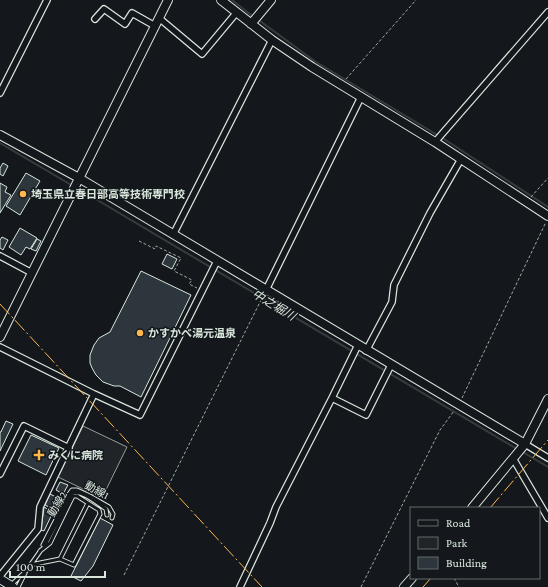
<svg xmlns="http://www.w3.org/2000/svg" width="548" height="587" font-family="'Crimson Pro','Noto Sans JP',serif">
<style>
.green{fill:#202428;stroke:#939e99}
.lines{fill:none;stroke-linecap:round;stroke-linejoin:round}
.stream{stroke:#363b3e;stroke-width:2}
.building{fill:#2c363c;stroke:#d8e6dc}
.lane-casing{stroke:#d8e6dc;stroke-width:5}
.street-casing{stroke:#d8e6dc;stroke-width:8}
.secondary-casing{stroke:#d8e6dc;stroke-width:10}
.path{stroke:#9da8a2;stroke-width:1;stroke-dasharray:3 2;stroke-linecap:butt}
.lane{stroke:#14181c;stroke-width:3}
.street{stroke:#14181c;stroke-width:5.5}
.secondary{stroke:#14181c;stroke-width:8}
.power{stroke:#ffb74d;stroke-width:1;stroke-dasharray:14 3 2 3;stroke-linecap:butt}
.poi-dot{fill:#ffb74d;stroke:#14181c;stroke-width:1.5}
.labels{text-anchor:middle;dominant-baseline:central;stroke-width:3;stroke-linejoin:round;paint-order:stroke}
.poi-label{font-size:11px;font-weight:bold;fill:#d8e6dc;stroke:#14181c;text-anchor:start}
.street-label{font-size:11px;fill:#d8e6dc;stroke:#14181c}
.water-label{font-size:12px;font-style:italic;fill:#d8e6dc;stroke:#14181c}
</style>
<rect width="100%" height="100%" fill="#14181c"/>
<path class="green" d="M83,426L127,447L102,498L58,477Z"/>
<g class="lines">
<path class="stream" d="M232,0L251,15
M260,21L316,62L444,139L548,207
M0,143L73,186
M77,188L517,449
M521,451L548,467"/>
</g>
<path class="building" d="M3,163L8,166L3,176L0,174V168Z
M26,173L40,181L20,215L6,206Z
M0,183L7,187L5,192L11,195L0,213Z
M20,228L37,238L30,249L26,247L21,255L9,247Z
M2,237L8,240L3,250L0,248V240Z
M37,239L41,241L36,251L31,249Z
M167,254L177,259L172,269L162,264Z
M141,271L191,295L141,397L120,386H114L103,382L96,375L92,368L90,363V355L94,345L99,338L110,332Z
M6,421L13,424L0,451V432H1Z
M31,435L59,448L46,475L18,461Z
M60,482L68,485L63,494L56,490Z
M50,494L60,499L55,510L45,505Z
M44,507L53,512L44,531L41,530Z
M100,518L113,525L93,566L81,581L71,576Z"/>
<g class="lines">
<defs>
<path id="lane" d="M43,545L69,494L72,490H77L90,496L109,507L113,514L112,518
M45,545L72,493C83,490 97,503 106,509L107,515
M60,559L88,503
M30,565L60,559L74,565L100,514L99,510L77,496H73L50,543L40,551
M11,585L27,570L41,550
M18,587L25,573"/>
<path id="street" d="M159,18L202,54L237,12
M95,19L104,9L125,24L132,13L155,26
M0,93L47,0
M435,142L548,12
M173,235L272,40
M0,256L32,273
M266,290L361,97
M0,347L94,394L140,415L217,261
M366,351L392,302L394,285L430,213L461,159
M332,398L366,415L391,365
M525,444L548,458
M514,460L548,518
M0,474L24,426L69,448
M0,576L38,529L40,507L94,394
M240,587L270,523L276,507L332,398L358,345"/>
<path id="secondary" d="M221,0L272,40L312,67L435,142L548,216
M251,24L271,0
M0,135L79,178L525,444
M0,337L168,0
M472,508L525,444L548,399
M0,579L13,587
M404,587L412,578"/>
</defs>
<use href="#lane" class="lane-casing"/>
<use href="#street" class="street-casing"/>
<use href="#secondary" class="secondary-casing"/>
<path class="path" d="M346,79L416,0
M531,197L548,178
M139,241L155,249L156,246L181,258L174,271L192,280L189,284L197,288
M462,398L546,222
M124,575L263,296
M454,578L459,587
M361,587L440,430L454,411"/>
<use href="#lane" class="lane"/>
<use href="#street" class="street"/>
<use href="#secondary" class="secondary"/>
<path class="power" d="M0,304L262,587
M490,508L548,440
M423,587L431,578"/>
</g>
<g class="poi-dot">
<circle cx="23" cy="194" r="4"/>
<circle cx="140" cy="333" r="4"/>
<path d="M37 449h4v4h4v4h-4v4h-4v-4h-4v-4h4z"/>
</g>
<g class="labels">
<g class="poi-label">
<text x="31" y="194">埼玉県立春日部高等技術専門校</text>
<text x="148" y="333">かすかべ湯元温泉</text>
<text x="48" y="455">みくに病院</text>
</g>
<g class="street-label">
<text transform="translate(97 490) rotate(28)">動線1</text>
<text transform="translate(57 504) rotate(-60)">動線2</text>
</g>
<g class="water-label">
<text transform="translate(274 305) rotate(31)">中之堀川</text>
</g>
</g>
<rect x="410" y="507" width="130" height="72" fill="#14181c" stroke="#626a69"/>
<rect x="418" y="520" width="20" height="6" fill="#14181c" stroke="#626a69"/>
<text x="446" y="527" font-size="12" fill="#d8e6dc">Road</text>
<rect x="418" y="537" width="20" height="12" fill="#202428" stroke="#626a69"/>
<text x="446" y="547" font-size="12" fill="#d8e6dc">Park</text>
<rect x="418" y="557" width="20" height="12" fill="#2c363c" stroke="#626a69"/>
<text x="446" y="567" font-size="12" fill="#d8e6dc">Building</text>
<path d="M10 571v6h95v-6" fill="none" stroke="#d8e6dc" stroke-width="2"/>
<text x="16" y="571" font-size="12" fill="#d8e6dc" stroke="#14181c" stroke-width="3" paint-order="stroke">100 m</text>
</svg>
